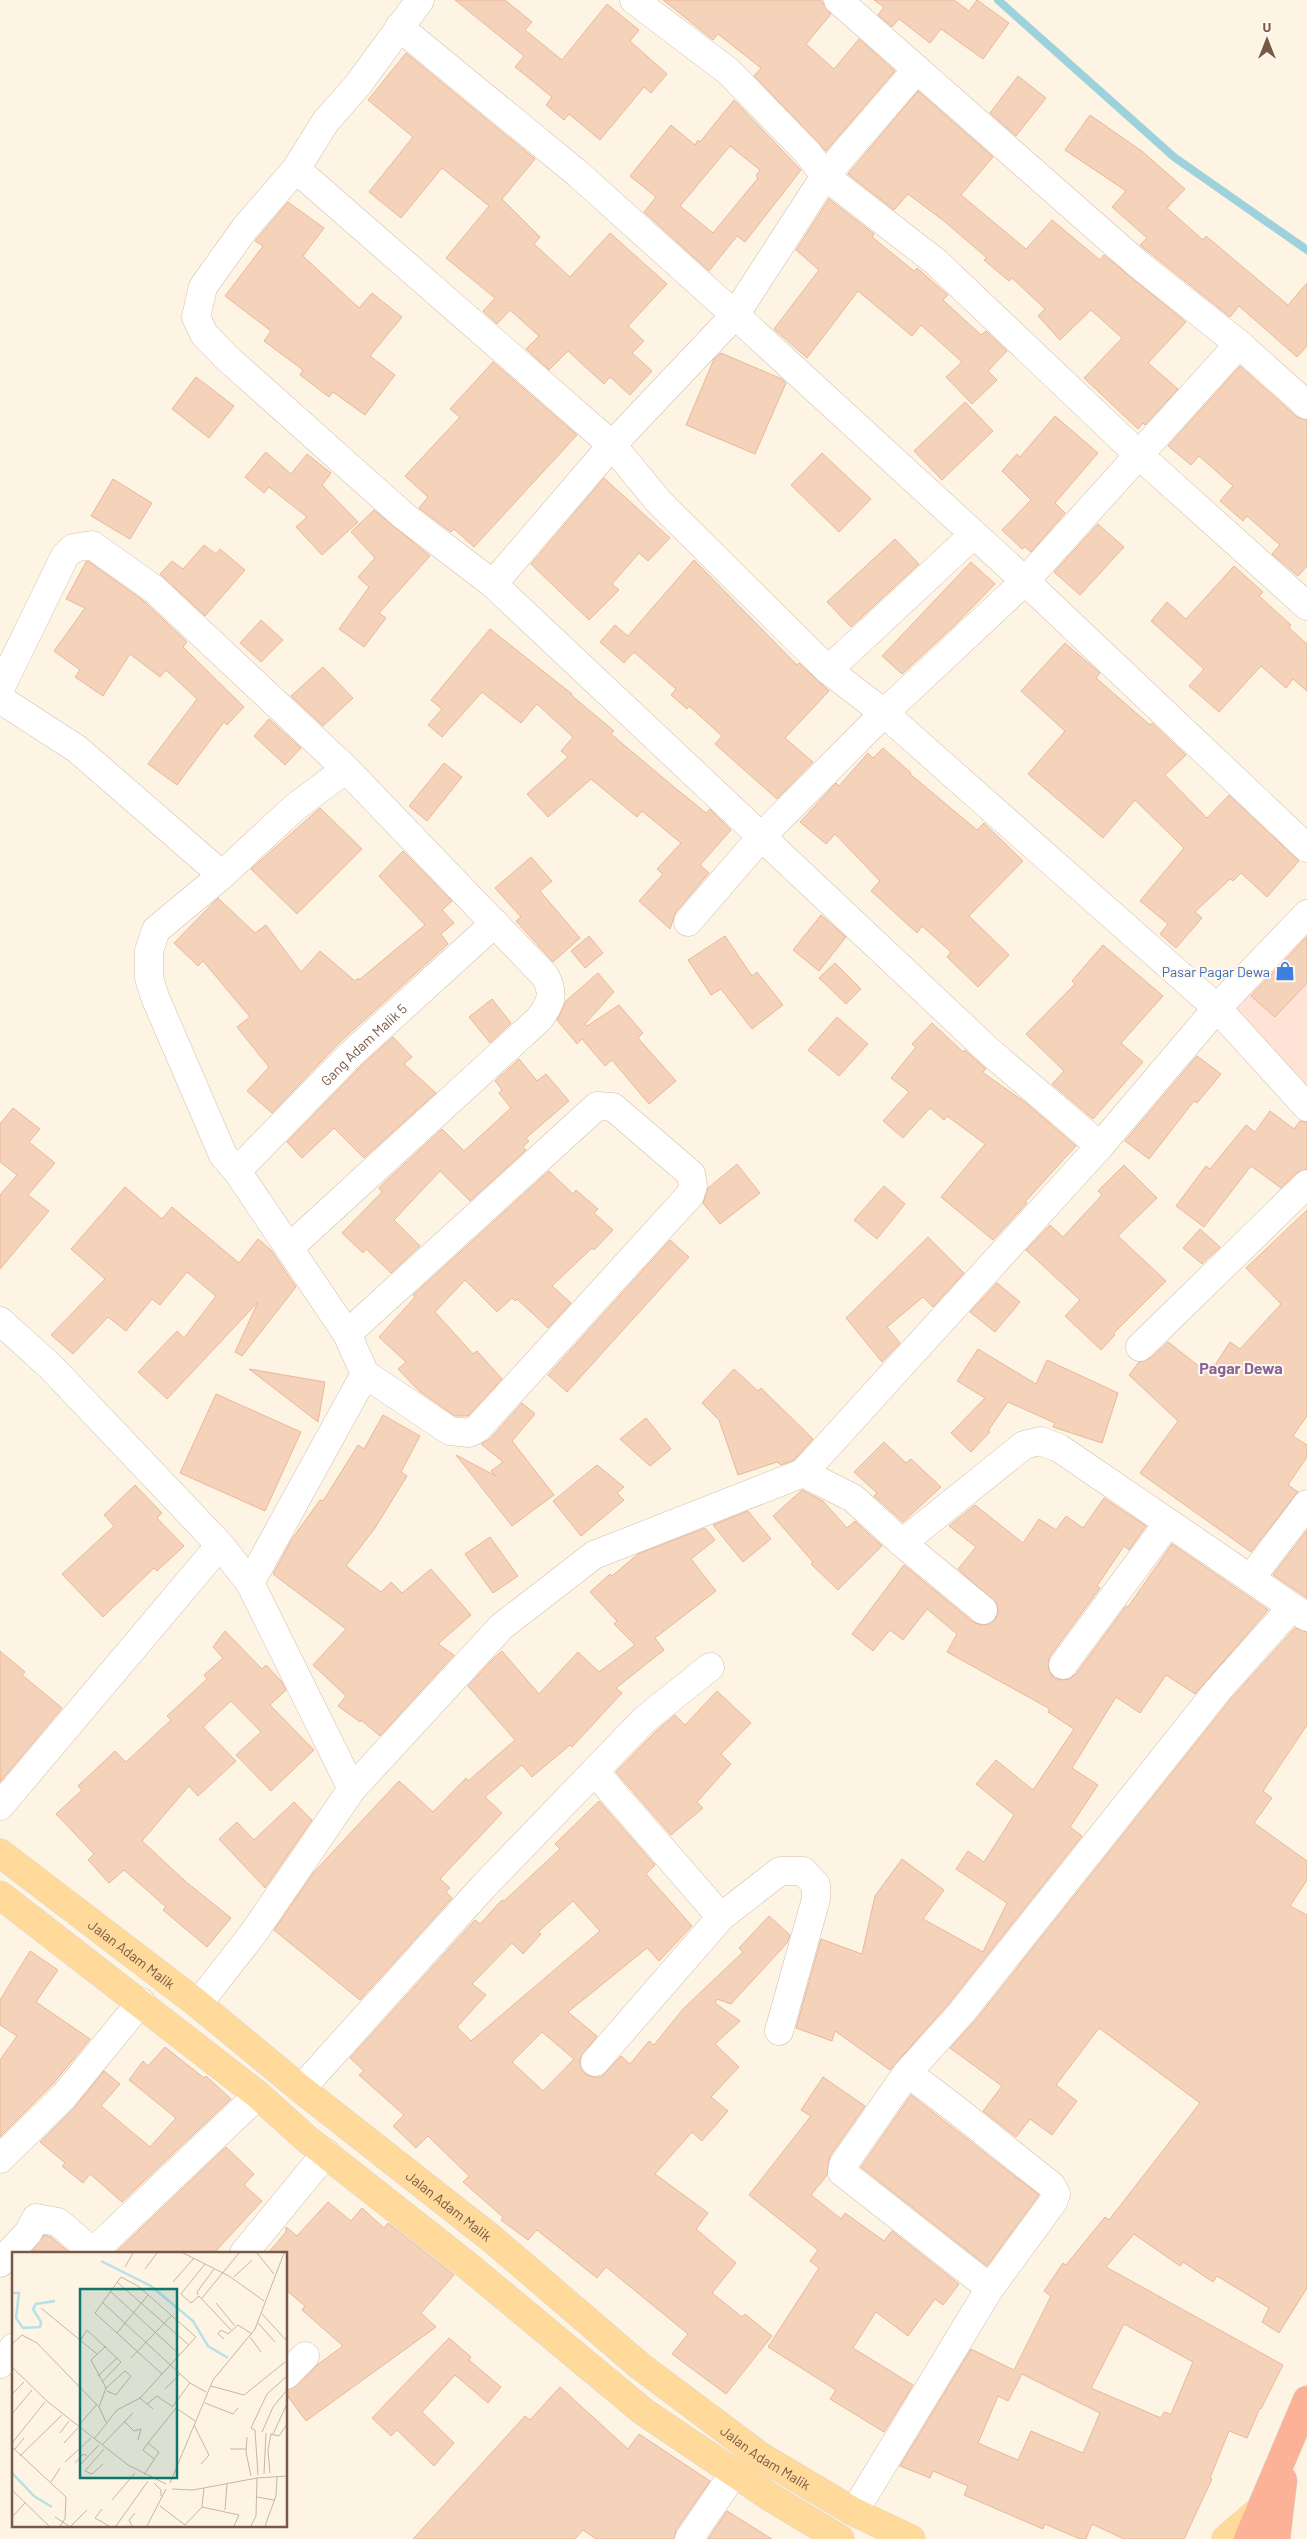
<svg xmlns="http://www.w3.org/2000/svg" width="1307" height="2539" font-family="Barlow,sans-serif">
<style>
.commercial{fill:#ffe3d7}
.lines{fill:none;stroke-linecap:round;stroke-linejoin:round}
.stream{stroke:#9dd1db;stroke-width:8}
.building{fill:#f5d2ba;stroke:#e9b899;fill-rule:evenodd}
.street-casing{stroke:#d2bdac;stroke-width:29}
.primary-casing{stroke:#dcd4cf;stroke-width:29}
.highway-casing{stroke:#dcd4cf;stroke-width:29}
.street{stroke:#fff;stroke-width:28}
.primary{stroke:#ffda9a;stroke-width:28}
.highway{stroke:#fcb297;stroke-width:28}
.labels{text-anchor:middle;dominant-baseline:central;stroke-width:4;stroke-linejoin:round;paint-order:stroke}
.shop-label{font-size:14px;fill:#366cbe;stroke:#fff8ec;text-anchor:end}
.street-label{font-size:14px;fill:#785948;stroke:#fff8ec}
.quarter-label{font-size:16px;font-weight:bold;fill:#89639c;stroke:#fff8ec}
.inset-river{fill:none;stroke:#b7e1e9;stroke-width:2.5}
.inset-road{fill:none;stroke:#c8b6a6;stroke-width:1}
.view{fill:#0f766e;fill-opacity:0.15;stroke:#0f766e;stroke-width:2.5}
.inset-edge{fill:none;stroke:#785948;stroke-width:2.5}
</style>
<rect width="100%" height="100%" fill="#fef4e4"/>
<path class="commercial" d="M1307,921V1108L1221,1020Z"/>
<g class="lines">
<path class="stream" d="M998,0L1174,157L1307,250"/>
</g>
<path class="building" d="M455,0H505L532,22L525,30L562,60L607,4L639,30L630,41L667,74L651,93L644,87L600,140L569,114L564,120L546,105L552,97L515,67L524,56Z
M663,0H821L831,14L806,44L834,69L859,39L895,71L826,151L754,76L761,68L718,34L713,40Z
M874,0H954L969,11L977,0L1009,23L983,59L941,29L930,43L899,19L892,27L878,15L884,7Z
M406,53L535,159L502,199L540,237L534,244L570,277L610,233L667,284L628,326L644,341L632,353L652,371L630,395L610,377L604,384L568,351L549,370L526,349L539,336L510,310L497,324L483,311L495,298L446,258L489,206L442,168L401,218L369,192L413,137L368,100Z
M1018,76L1046,98L1016,136L990,113Z
M918,91L993,157L961,195L1026,249L1052,220L1100,260L1104,255L1186,322L1148,363L1178,389L1145,425L1143,423L1138,429L1084,378L1122,338L1091,310L1060,340L1038,316L1045,309L1012,278L1009,281L984,260L987,258L944,221L908,194L894,210L848,174Z
M734,100L801,170L745,242L737,236L709,271L644,212L656,197L630,176L671,125L695,145L698,140L700,142ZM730,146L760,170L756,176L758,178L713,233L680,206Z
M1090,115L1143,152L1185,189L1167,208L1203,240L1206,236L1288,305L1307,283V346L1297,357L1239,306L1230,317L1140,245L1147,238L1112,207L1126,191L1065,150Z
M829,199L874,234L872,237L914,271L917,268L941,289L948,295L943,300L981,335L986,331L1007,351L988,371L997,380L972,404L946,377L962,362L921,325L912,336L858,291L807,358L774,329L819,270L796,250Z
M288,202L324,228L303,256L359,308L372,293L402,317L370,356L395,375L365,415L333,392L329,397L300,375L303,370L264,341L271,331L225,296L263,246L255,241Z
M721,353L782,379L786,383L755,454L686,425L714,359Z
M493,362L577,435L474,547L454,529L451,532L419,508L428,497L405,476L460,417L450,409Z
M1240,366L1297,417L1307,420V566L1298,576L1272,554L1280,545L1247,516L1243,521L1220,501L1233,486L1199,456L1191,465L1168,446Z
M196,377L234,406L209,438L172,409Z
M965,402L993,431L942,480L914,451Z
M1055,416L1098,453L1055,503L1065,513L1031,552L1025,547L1022,549L1002,530L1031,500L1002,471L1017,454L1020,457Z
M266,452L291,474L307,454L331,473L322,485L358,522L322,555L296,527L307,517L269,487L264,493L245,477Z
M822,453L871,499L839,532L791,485Z
M604,478L670,538L648,561L639,553L612,584L619,590L589,620L531,564Z
M113,479L152,503L130,539L91,516Z
M374,510L430,556L379,613L386,618L364,647L339,629L369,587L358,577L375,558L351,532Z
M1098,524L1124,547L1080,595L1054,572Z
M895,539L919,564L851,627L827,602Z
M204,545L216,554L220,549L245,570L205,616L160,574L172,561L183,569Z
M694,560L797,665L799,663L829,691L785,738L813,762L777,799L715,744L722,736L689,706L687,709L671,695L676,689L634,652L624,663L600,642L615,625L628,636Z
M88,561L144,601L187,642L183,647L244,707L227,725L224,722L177,785L148,764L197,699L166,670L160,677L130,654L103,696L75,677L80,670L54,651L85,608L66,599L86,562Z
M971,562L995,584L957,623L902,674L882,656Z
M1234,566L1263,592L1259,596L1291,625L1289,628L1307,644V691L1293,679L1286,688L1261,666L1219,712L1189,686L1204,669L1151,621L1167,602L1186,619Z
M261,620L283,640L261,662L240,643Z
M490,629L572,694L571,695L614,731L611,734L674,787L706,813L710,809L731,830L700,865L709,873L676,912L670,929L639,901L663,874L657,869L681,843L642,811L637,817L591,779L548,817L527,794L568,757L561,751L573,737L537,704L521,723L482,692L442,737L428,725L442,709L431,700Z
M1065,643L1100,673L1096,678L1150,725L1152,723L1186,755L1165,775L1207,818L1229,795L1299,861L1267,897L1241,873L1233,881L1230,879L1195,912L1202,918L1176,948L1160,934L1168,924L1140,901L1184,848L1135,800L1103,838L1028,774L1065,731L1021,691Z
M323,667L353,698L323,726L291,696Z
M269,719L301,748L285,765L254,736Z
M883,748L911,773L910,774L977,830L984,823L1023,861L969,916L1009,955L978,987L947,957L951,952L922,926L917,933L871,891L880,881L835,834L826,844L800,822L836,783L839,786L868,753L873,758Z
M444,763L462,777L427,821L409,806Z
M320,808L362,849L297,914L251,869Z
M403,851L452,901L442,910L454,923L441,934L448,944L339,1043L272,1113L247,1091L269,1067L237,1027L250,1017L203,961L198,966L174,943L218,898L255,933L266,925L301,972L320,951L355,981L358,978L359,980L425,925L379,876Z
M531,857L552,881L540,891L580,938L553,962L516,921L521,917L495,888Z
M821,915L846,937L819,971L793,950Z
M589,936L603,953L585,968L571,951Z
M725,936L752,976L757,972L783,1005L752,1029L721,989L711,995L688,960Z
M1307,937V983L1275,1017L1251,996Z
M1103,945L1163,996L1121,1043L1143,1062L1093,1119L1052,1084L1064,1071L1026,1034L1075,984L1072,981Z
M835,963L861,989L846,1004L819,978Z
M598,973L614,992L585,1024L587,1026L619,1005L643,1033L638,1038L676,1081L649,1104L612,1060L605,1066L582,1039L577,1044L557,1020L566,1001Z
M492,999L511,1023L490,1043L469,1017Z
M837,1017L868,1044L839,1076L808,1050Z
M932,1023L963,1052L965,1050L986,1069L982,1072L1026,1103L1076,1146L1025,1202L1027,1203L993,1240L941,1197L985,1144L947,1116L944,1120L930,1108L903,1138L883,1121L909,1092L891,1078L916,1047L912,1044Z
M393,1037L412,1057L404,1064L436,1093L364,1158L334,1128L302,1158L287,1142L361,1066Z
M1197,1056L1221,1074L1197,1103L1194,1101L1149,1159L1125,1141Z
M519,1059L537,1081L546,1074L569,1101L526,1138L529,1141L523,1147L526,1150L470,1201L440,1171L394,1220L420,1246L391,1273L366,1249L363,1253L342,1233L382,1192L379,1188L386,1181L442,1129L464,1151L511,1108L499,1093L502,1090L495,1081Z
M13,1108L40,1129L29,1142L55,1163L28,1195L49,1211L0,1269V1195L17,1175L0,1162V1124Z
M1270,1111L1294,1129L1300,1121L1307,1122V1169L1296,1173L1281,1188L1251,1166L1204,1227L1176,1206L1206,1166L1210,1169L1246,1125L1255,1132Z
M737,1164L760,1193L720,1224L703,1203L708,1188Z
M1124,1165L1157,1198L1118,1236L1166,1281L1113,1334L1115,1335L1101,1350L1065,1316L1080,1300L1026,1250L1050,1225L1063,1237L1102,1195L1098,1191Z
M549,1171L573,1194L576,1190L598,1209L594,1213L613,1230L594,1250L592,1248L552,1286L571,1303L548,1328L517,1299L515,1301L512,1298L497,1312L465,1280L435,1312L473,1354L477,1351L502,1379L468,1416H455L419,1391L398,1369L406,1362L379,1337L415,1297L413,1295Z
M884,1186L905,1204L877,1239L854,1220Z
M125,1187L162,1219L172,1207L239,1263L258,1239L271,1250L296,1287L242,1356L235,1352L258,1302L167,1399L138,1372L177,1331L184,1338L216,1296L187,1272L160,1305L152,1299L126,1331L108,1317L73,1354L51,1335L105,1279L71,1249Z
M1307,1210V1416L1293,1436L1307,1445V1457L1288,1485L1298,1492L1251,1552L1140,1473L1178,1421L1129,1375L1139,1362L1151,1358L1168,1342L1209,1374L1230,1342L1240,1349L1281,1304L1246,1268Z
M1200,1229L1220,1247L1202,1264L1183,1248Z
M928,1237L964,1273L933,1307L923,1297L887,1327L900,1343L882,1362L846,1318Z
M670,1240L689,1257L567,1392L548,1375Z
M997,1283L1020,1302L995,1332L970,1312Z
M978,1349L1036,1384L1047,1360L1118,1393L1102,1443L1053,1427L1055,1423L1008,1402L988,1431L990,1432L971,1452L951,1433L985,1398L957,1381Z
M249,1369L325,1382L318,1422Z
M734,1369L758,1391L761,1388L813,1439L794,1460L781,1465L777,1462L738,1475L719,1420L702,1403Z
M216,1394L301,1432L265,1511L180,1473Z
M522,1403L535,1414L512,1441L554,1495L512,1526L456,1455L496,1476L491,1471L503,1462L481,1444L490,1439Z
M383,1415L420,1436L401,1472L407,1476L375,1528L346,1566L381,1592L391,1582L402,1593L431,1569L471,1615L438,1644L454,1655L380,1736L361,1720L360,1722L338,1706L346,1696L313,1665L346,1629L273,1574L292,1539L320,1500L323,1501L358,1445L364,1449Z
M646,1418L671,1449L650,1466L620,1439Z
M884,1442L906,1463L911,1459L941,1487L903,1522L874,1496L877,1493L854,1472Z
M597,1465L624,1487L617,1493L624,1500L581,1536L553,1501Z
M135,1485L162,1513L157,1518L184,1546L157,1571L154,1568L103,1617L62,1574L114,1526L104,1515Z
M802,1490L823,1501L847,1528L855,1521L882,1546L838,1590L811,1564L813,1562L773,1516Z
M1104,1498L1146,1526L1129,1550L1124,1546L1097,1586L1100,1588L1050,1656L1048,1663L1049,1671L1054,1678L1061,1680L1069,1679L1076,1674L1126,1606L1128,1607L1172,1544L1268,1610L1195,1694L1166,1675L1140,1713L1116,1697L1072,1768L1098,1785L1070,1827L1082,1836L950,2002L890,2070L835,2031L832,2041L796,2028L821,1939L862,1954L875,1896L902,1859L944,1890L923,1919L983,1952L1007,1903L956,1869L968,1851L984,1862L1014,1815L976,1784L996,1760L1033,1790L1074,1729L1048,1712L1050,1709L947,1652L957,1634L927,1609L903,1640L890,1630L873,1651L852,1634L904,1565L973,1622L981,1625L989,1624L995,1620L998,1613L997,1604L958,1569L976,1547L949,1526L975,1505L1023,1543L1039,1519L1056,1530L1066,1516L1083,1528Z
M748,1511L771,1539L743,1562L713,1525Z
M705,1528L715,1540L691,1559L716,1591L655,1638L664,1650L616,1688L622,1693L572,1747L570,1745L532,1777L522,1765L485,1797L502,1813L440,1879L450,1888L446,1892L452,1898L360,2000L274,1930L314,1872L399,1781L433,1812L466,1778L468,1781L515,1740L468,1686L492,1660L502,1651L539,1694L578,1652L599,1672L635,1645L614,1624L617,1621L590,1592L610,1574L612,1576L638,1554Z
M1307,1530V1598L1273,1575Z
M490,1537L518,1576L493,1593L465,1554Z
M1295,1628L1307,1632V1725L1263,1791L1272,1798L1254,1823L1307,1861V1880L1290,1906L1307,1915V2288L1279,2333L1262,2322L1269,2308L1217,2276L1213,2282L1183,2262L1180,2266L1134,2234L1106,2267L1283,2365L1261,2409L1260,2408L1247,2438L1229,2431L1210,2478L1212,2479L1184,2539H1124L1092,2524L1086,2539H1080L1045,2524L1043,2529L964,2495L968,2486L933,2471L930,2478L900,2466L971,2349L1014,2370L1051,2296L1044,2291L1063,2263L1066,2265L1105,2217L1109,2220L1200,2103L1099,2028L1056,2085L1077,2101L1052,2135L1030,2119L1016,2137L983,2111L1002,2086L950,2048L974,2022L1230,1700ZM1124,2324L1193,2362L1171,2414L1164,2412L1161,2418L1091,2388ZM1022,2374L1100,2413L1083,2453L1031,2431L1018,2460L978,2443L998,2396L1008,2401Z
M225,1631L262,1669L266,1665L282,1682L286,1690L270,1705L314,1750L271,1791L236,1755L261,1732L231,1701L203,1727L236,1761L198,1796L189,1786L142,1841L185,1881L231,1918L207,1947L163,1910L166,1907L124,1870L109,1883L88,1860L94,1854L56,1814L82,1790L78,1786L115,1751L126,1762L171,1720L167,1716L207,1679L204,1675L223,1658L213,1647Z
M0,1651L25,1672L22,1675L62,1708L0,1782Z
M717,1691L751,1723L721,1754L731,1764L697,1802L703,1808L671,1835L616,1772L655,1732L675,1715L685,1725Z
M599,1801L655,1865L646,1874L692,1926L659,1961L647,1948L568,2012L597,2036L580,2059V2067L585,2074L593,2077H601L621,2056L630,2064L649,2041L654,2045L683,2009L743,1952L739,1948L769,1916L790,1935L787,1943L731,2004L717,1999L715,2003L740,2021L715,2044L739,2067L711,2097L728,2111L702,2141L692,2132L655,2174L708,2213L696,2229L736,2263L712,2293L742,2317L745,2314L772,2336L726,2394L672,2354L688,2334L606,2267L597,2278L537,2230L528,2240L501,2220L503,2217L463,2182L469,2176L428,2136L416,2148L393,2126L404,2115L359,2075L364,2071L350,2058L475,1920L480,1924L502,1900L504,1901L560,1849L555,1844ZM573,1901L600,1931L471,2041L457,2027L486,1995L472,1984L512,1943L523,1954L541,1934L538,1932ZM542,2032L574,2059L543,2091L512,2062Z
M294,1802L312,1820L265,1888L219,1839L237,1822L254,1840Z
M30,1951L58,1970L36,2002L90,2039L52,2085L0,2137V2060L17,2036L0,2025V2000Z
M165,2047L204,2078L206,2076L231,2099L122,2202L90,2174L83,2183L62,2166L65,2163L40,2142L75,2107L104,2071L120,2084L101,2106L150,2147L176,2118L129,2080L143,2061L148,2066Z
M823,2077L865,2106L830,2156L827,2175L811,2195L841,2219L845,2213L884,2241L892,2231L959,2284L943,2305L935,2299L908,2336L876,2312L853,2348L913,2385L884,2432L830,2399L836,2390L768,2347L819,2268L810,2261L818,2250L749,2195L811,2116L801,2110Z
M911,2095L1039,2195L987,2266L861,2167Z
M226,2147L254,2174L244,2185L262,2201L214,2253H115Z
M328,2202L351,2221L362,2208L384,2228L388,2223L454,2275L421,2313L436,2327L306,2421L286,2394V2390L297,2386L317,2365L343,2346L302,2310L305,2306L286,2290V2253H268L286,2232V2227L297,2236Z
M44,2235L51,2237L70,2253H31Z
M449,2338L471,2357L469,2360L501,2387L488,2403L455,2375L422,2412L454,2443L434,2466L397,2430L391,2436L372,2418Z
M560,2387L628,2449L639,2434L710,2481L676,2530L674,2539H596L583,2530L575,2539H413L525,2416L530,2420Z
M727,2511L772,2539H708Z"/>
<g class="lines">
<defs>
<g id="street">
<path d="M420,0L357,86L326,121L296,169L245,228L203,287L196,317L204,334L226,357L404,516L493,584L989,1051L1100,1146"/>
<path d="M634,0L728,71L807,152L825,176L936,262L1139,455L1307,606"/>
<path d="M838,0L1138,264L1239,344L1307,405"/>
<path d="M399,27L577,173L735,315L1025,581L1307,848"/>
<path d="M296,169L612,445L659,502L828,670L884,713L1217,1008L1307,1107"/>
<path d="M493,584L612,445L735,315L825,176L917,69"/>
<path d="M828,670L973,535"/>
<path d="M0,689L65,556L73,548L92,545L154,589L346,769L545,976C555,994 551,1003 539,1019L289,1248"/>
<path d="M0,699L77,749L222,875"/>
<path d="M346,769L294,808L222,875L156,930L149,951V978L155,997L223,1155L237,1171L347,1334"/>
<path d="M688,922L762,836L884,713L1025,581L1239,344"/>
<path id="s1" d="M237,1171L350,1055L495,923"/>
<path d="M0,1321L51,1367L220,1545L250,1583"/>
<path d="M1140,1347L1307,1184"/>
<path d="M803,1473L853,1498L902,1543L983,1610"/>
<path d="M902,1543L1024,1445L1040,1441L1059,1448L1292,1607"/>
<path d="M1251,1578L1307,1504"/>
<path d="M1063,1665L1168,1523"/>
<path d="M595,1772L721,1917L780,1871H803L816,1885V1899L779,2031"/>
<path d="M352,1789L250,1583L365,1374L347,1334L597,1106L613,1107L691,1174L693,1186L690,1195L478,1428L469,1433L450,1431L365,1374"/>
<path d="M0,1806L220,1545"/>
<path d="M198,2004L252,1935L352,1789L501,1627L594,1555L803,1473L1100,1146L1217,1008L1307,914"/>
<path d="M595,2062L721,1917"/>
<path d="M907,2073L843,2165L842,2172L990,2288"/>
<path d="M301,2089L483,1887L644,1720L710,1667"/>
<path d="M0,2159L64,2096L141,2002"/>
<path d="M92,2253L258,2095"/>
<path d="M244,2253L326,2153"/>
<path d="M0,2263L28,2233L36,2218L58,2222L93,2252"/>
<path d="M0,2364L14,2347"/>
<path d="M286,2375L305,2356"/>
<path d="M854,2512L990,2288L1053,2202L1056,2194L1051,2185C1003,2148 957,2108 907,2073L962,2012L1218,1690L1292,1607L1307,1617"/>
<path d="M689,2539L734,2473"/>
</g>
<g id="primary">
<path id="s2" d="M0,1853L198,2004L301,2089L492,2239L640,2366L760,2456L854,2512L911,2539"/>
<path d="M0,1895L258,2095L308,2140L468,2266L644,2412L770,2497L840,2539"/>
<path d="M1226,2539L1261,2509"/>
</g>
<path id="highway" d="M1248,2539L1307,2400
M1276,2539L1283,2480"/>
</defs>
<use href="#street" class="street-casing"/>
<use href="#primary" class="primary-casing"/>
<use href="#highway" class="highway-casing"/>
<use href="#street" class="street"/>
<use href="#primary" class="primary"/>
<use href="#highway" class="highway"/>
</g>
<defs>
<symbol id="shop-bare" viewBox="-9 -9 18 18"><path d="M-5-2.5h2.3a2.7 3.5 0 0 1 5.4 0H5L5.5 6h-11ZM-1.5-2.5h3a1.5 2.3 0 0 0-3 0Z" fill="#3f7fe0" stroke="#fff8ec" stroke-width="2.5" paint-order="stroke"/></symbol>
</defs>
<g fill-rule="evenodd">
<use href="#shop-bare" x="1271" y="957" width="28" height="28"/>
</g>
<g class="labels">
<g class="shop-label">
<text x="1270" y="971">Pasar Pagar Dewa</text>
</g>
<g class="street-label">
<text stroke="none"><textPath href="#s1" startOffset="179">Gang Adam Malik 5</textPath></text>
<text stroke="none"><textPath href="#s2" startOffset="166">Jalan Adam Malik</textPath></text>
<text stroke="none"><textPath href="#s2" startOffset="571">Jalan Adam Malik</textPath></text>
<text stroke="none"><textPath href="#s2" startOffset="976">Jalan Adam Malik</textPath></text>
</g>
<g class="quarter-label">
<text x="1241" y="1367">Pagar Dewa</text>
</g>
</g>
<g transform="translate(12 2252)">
<rect width="275" height="275" fill="#fef4e4"/>
<path class="inset-river" d="M89,9L139,34L181,69L196,94L216,106M0,41H7L4,66L11,76L28,75L29,70L21,57L24,52L43,49M0,221L22,244L40,255"/>
<path class="inset-road" d="M171,1L217,24L252,49M245,1L262,22M193,12L169,42L179,51L187,44L219,78M113,15L121,1M133,17L145,1M222,25L240,8M105,30L177,93M161,30L182,6M98,39L168,103M186,43L185,40L202,17M190,46L227,1M90,50L178,131M204,51L223,74M29,56L85,102M250,62L275,89M246,71L263,90M105,81L136,43M238,85L249,100M212,87L206,82L209,78L216,82L226,73L240,82M68,89L75,78L109,110L90,130M0,92L10,83L25,91L87,155M94,94L79,108L94,136M119,106L160,63M0,115L36,150L116,213L154,232M86,124L105,106M199,134L232,143L273,110M153,137L168,122M0,142L12,130M128,146L141,157M193,151L221,162L226,156M135,152L145,144L161,155M161,154L178,131L194,140M0,162L20,138M112,169L122,179L129,177L126,188M94,170L87,155L94,136L113,119L119,124L104,143L95,139M67,173L85,152M182,173L197,203L189,212M250,180L261,155L275,138M48,181L57,169M258,182L267,184L275,172M261,182L275,152M235,185L234,200L239,224M83,186L105,158L128,146L184,85L126,34L109,25L83,61L150,122M0,191L33,150M52,191L66,176M136,191L131,198L142,207M91,192L121,161M0,195L54,245L53,267L48,274M218,197H234M2,198L12,186M8,204L50,163M53,210L79,186M63,211L71,202L75,204M91,212L80,222L73,219L92,197M67,214L87,193M258,221L256,198L259,182M252,222L254,181M132,223L147,200L136,191L164,156L183,169M246,223L243,178L239,176L255,142L275,124M39,230L48,216M142,231L149,238V244M158,231L201,128L243,77L272,1M160,237L181,238L245,226L275,224M0,238L37,274M245,245L262,248M100,248L123,221M148,254L173,273M190,255L227,263L222,274M90,257L83,266L97,274M213,258L215,232M1,264L13,251M43,265L57,274M173,273L190,255L192,236M59,274L75,258M104,274L136,229M120,274L117,268L123,261M135,274L154,237M239,274L244,264L245,226M253,274L264,244L265,224"/>
<path class="view" d="M68,37H165V226H68Z"/>
<rect width="275" height="275" class="inset-edge"/>
</g>
<g transform="translate(1267 40)" stroke="#fff8ec" stroke-width="4" paint-order="stroke">
<path d="M0-4L9 19L0 12L-9 19Z" fill="#785948"/>
<text y="-8" font-size="14" font-weight="bold" text-anchor="middle" fill="#785948">U</text>
</g>
</svg>
